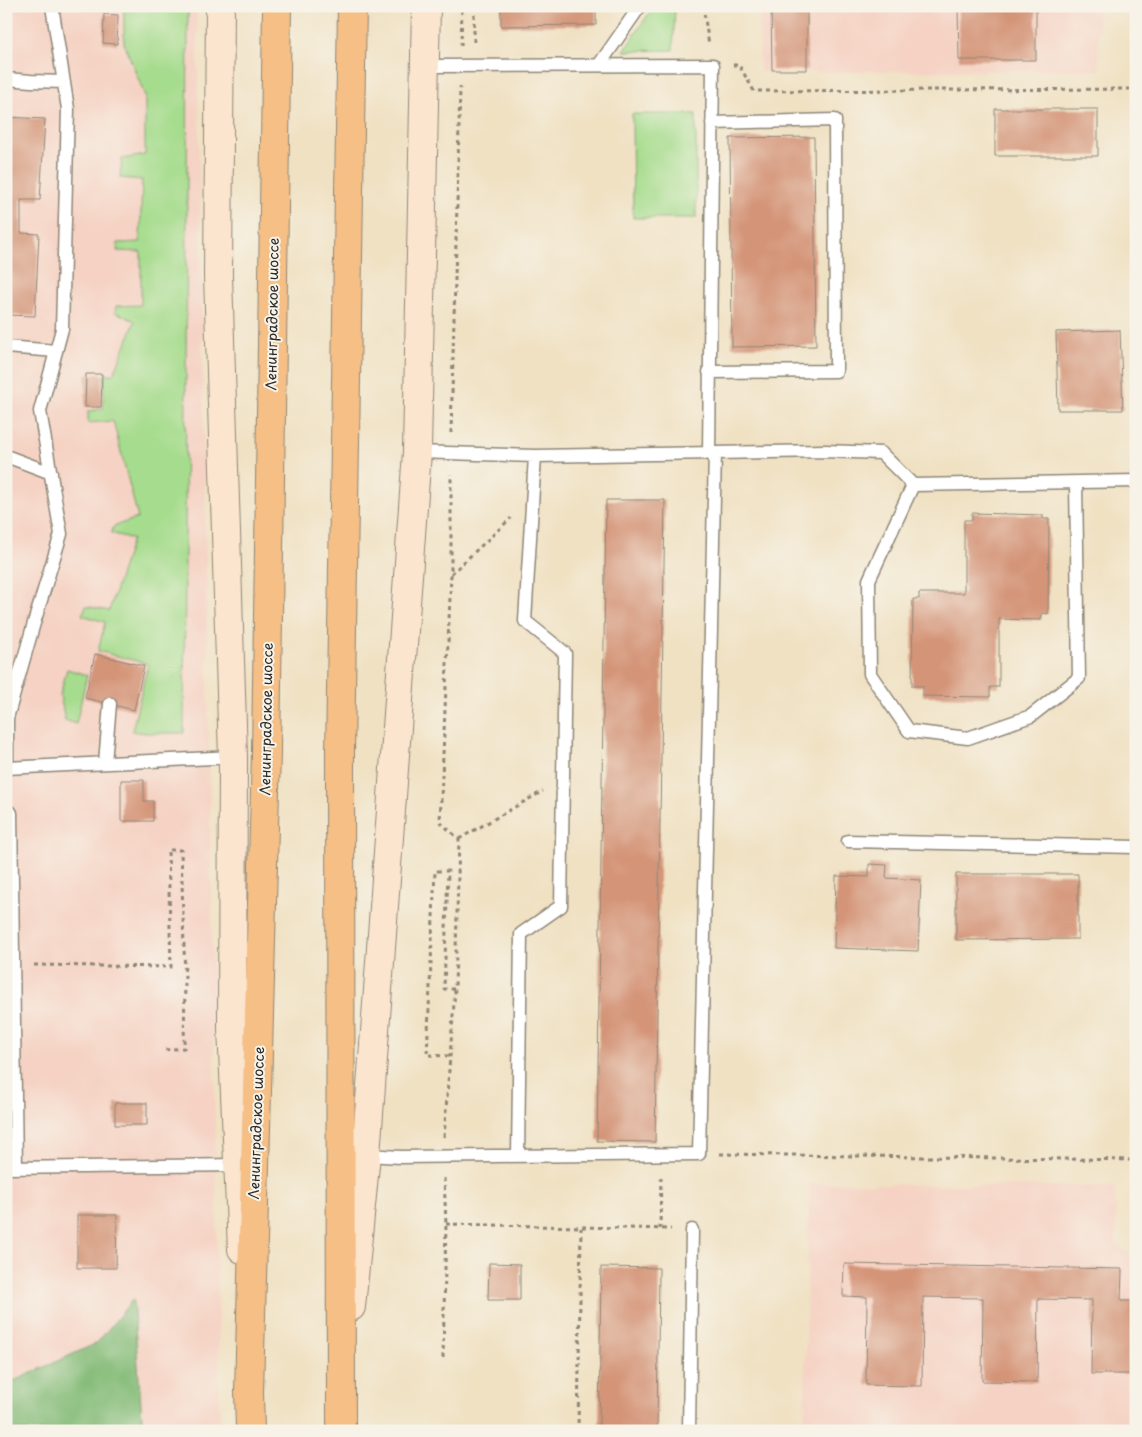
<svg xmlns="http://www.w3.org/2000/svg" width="1142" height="1437" font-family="'Playpen Sans',sans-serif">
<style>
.built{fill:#f5d2c3}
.green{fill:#a6dc8d;stroke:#68845c}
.forest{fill:#84bc78;stroke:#587452}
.building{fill:#d49478}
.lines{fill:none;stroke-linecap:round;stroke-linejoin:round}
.service-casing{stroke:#8e8677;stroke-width:15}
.secondary-casing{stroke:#8e8677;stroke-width:30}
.primary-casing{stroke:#8e8677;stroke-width:30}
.path{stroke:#8e8677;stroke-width:3;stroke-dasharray:4 4;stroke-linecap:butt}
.service{stroke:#fff;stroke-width:12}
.secondary{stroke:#fbe5cf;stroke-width:28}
.primary{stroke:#f5bf86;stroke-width:28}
.labels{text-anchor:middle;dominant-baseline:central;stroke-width:4;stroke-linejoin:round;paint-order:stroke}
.street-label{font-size:14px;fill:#2b2b2b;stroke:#f7f3e8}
</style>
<rect width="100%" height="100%" fill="#f7f3e8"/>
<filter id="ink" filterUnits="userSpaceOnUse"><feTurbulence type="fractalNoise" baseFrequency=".02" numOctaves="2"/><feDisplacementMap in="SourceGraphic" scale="10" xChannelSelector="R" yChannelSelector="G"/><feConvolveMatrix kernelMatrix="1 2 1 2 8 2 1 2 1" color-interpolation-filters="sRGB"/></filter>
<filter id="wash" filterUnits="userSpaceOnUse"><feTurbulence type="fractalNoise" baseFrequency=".0096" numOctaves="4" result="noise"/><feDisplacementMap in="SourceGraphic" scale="20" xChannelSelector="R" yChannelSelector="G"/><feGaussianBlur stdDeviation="1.12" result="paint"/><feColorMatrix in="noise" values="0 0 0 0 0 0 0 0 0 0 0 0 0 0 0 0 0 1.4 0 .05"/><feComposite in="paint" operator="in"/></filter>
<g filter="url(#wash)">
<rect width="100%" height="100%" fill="#f0e1c3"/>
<path class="built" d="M6,6H197L220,1431H6Z
M759,6H1098L1099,70L760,72Z
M809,1183L1115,1187L1116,1243L1136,1259V1431H804Z"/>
<path class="green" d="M124,6H188L184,733H146L132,731L148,664L98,651L105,622L82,615L86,606L109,611L132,539L111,533L114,526L138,518L113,421L88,423V411L103,409L104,375L114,374L135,321L115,312L116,306L141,305V252L117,251L118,243L140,242L142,180L120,178L122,159L145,155V96L124,43Z
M654,6H675L673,50L624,51Z
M632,114H696V218H633Z
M67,669L87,675L76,724L65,720L60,695Z"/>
<path class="forest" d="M133,1299L143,1431H6V1381L16,1380L97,1343Z"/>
<g id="blocks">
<path class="building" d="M501,6H596V25L501,26Z
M771,6H807V70H772Z
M958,6H1036V60H959Z
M104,14L118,15L117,44L103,43Z
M995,109H1098V156H995Z
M6,117L45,119L40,200H21V233L39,234L35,316L6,315Z
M814,137L816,346L732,347L730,138Z
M1120,330L1123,410H1058L1056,332Z
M86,374H102L101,407H85Z
M606,500H665L655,1142L597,1141Z
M972,513L1043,515V519H1049L1048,614L1042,613L1041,620L999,619V687H990V697L923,696V686H912L913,599H919V593H964V520H972Z
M95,654L144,666L134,710L85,698Z
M121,780H144V801H153V821H121Z
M869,864L887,865L886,878L921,880L918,951L834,948L836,876L869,877Z
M956,874H1078V939L956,940Z
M115,1103H147V1125H115Z
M77,1215H117L116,1268H77Z
M489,1263L520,1264V1300H488Z
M844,1264L1122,1269L1121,1301H1136V1374H1091L1092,1300L1038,1299L1037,1382L982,1381L983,1298L923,1297L922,1386L866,1385L867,1297L843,1296Z
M601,1267L659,1268L657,1431H599Z"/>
</g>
</g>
<g filter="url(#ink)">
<use href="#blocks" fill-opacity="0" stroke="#8e8677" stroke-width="1"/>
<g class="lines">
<defs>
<path id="service" d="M599,65L640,6
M426,66L713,65L709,454
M6,79L31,81L64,82
M6,347L56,351
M709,372L836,371L835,120L712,123
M715,453L825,451L881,453L913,485
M6,456L51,473
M1076,483L1079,678L1031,716L968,738L909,731L870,674L869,580L913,485L1136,481
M105,762L110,704
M6,768L233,757
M7,768V718L34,623L61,534L40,411L62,329L68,109L52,6
M11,813L16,1167
M848,841L1136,847
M366,1155L401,1157L699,1154L715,453L535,456L417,452
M518,1155L521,934L561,906L565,653L525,621L535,456
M6,1168L238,1165
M689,1431L692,1230"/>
<path id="secondary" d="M220,6L218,275L233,757L232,1028L242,1249
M351,1307L366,1155L417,452L426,6"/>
<path id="primary" d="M250,1431L249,1391L266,752L277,6
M341,1431L340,754L352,6"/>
</defs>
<use href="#service" class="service-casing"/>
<use href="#secondary" class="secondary-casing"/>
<use href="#primary" class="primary-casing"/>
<path class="path" d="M474,6V45
M703,6L709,45
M461,46L462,6
M733,65H739L754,91L1136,89
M451,433L460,87
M451,574L511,518
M459,839L543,791
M34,965L171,967L168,850H181L185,979L184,1048L164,1050
M449,1056L427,1055L435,871H448L444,989H454
M444,1137L455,989L459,839L440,822L451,575V474
M720,1154L1136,1160
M446,1224L671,1229
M660,1229L661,1175
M443,1358L446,1224L444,1178
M578,1431L581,1228"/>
<use href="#service" class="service"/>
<use href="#secondary" class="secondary"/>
<use href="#primary" class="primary"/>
</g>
</g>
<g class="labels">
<g class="street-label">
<text transform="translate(272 314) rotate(-89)">Ленинградское шоссе</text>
<text transform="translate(266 719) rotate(-89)">Ленинградское шоссе</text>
<text transform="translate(256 1123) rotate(-88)">Ленинградское шоссе</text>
</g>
</g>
<rect width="1142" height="1437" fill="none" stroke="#f7f3e8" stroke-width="25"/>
</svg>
